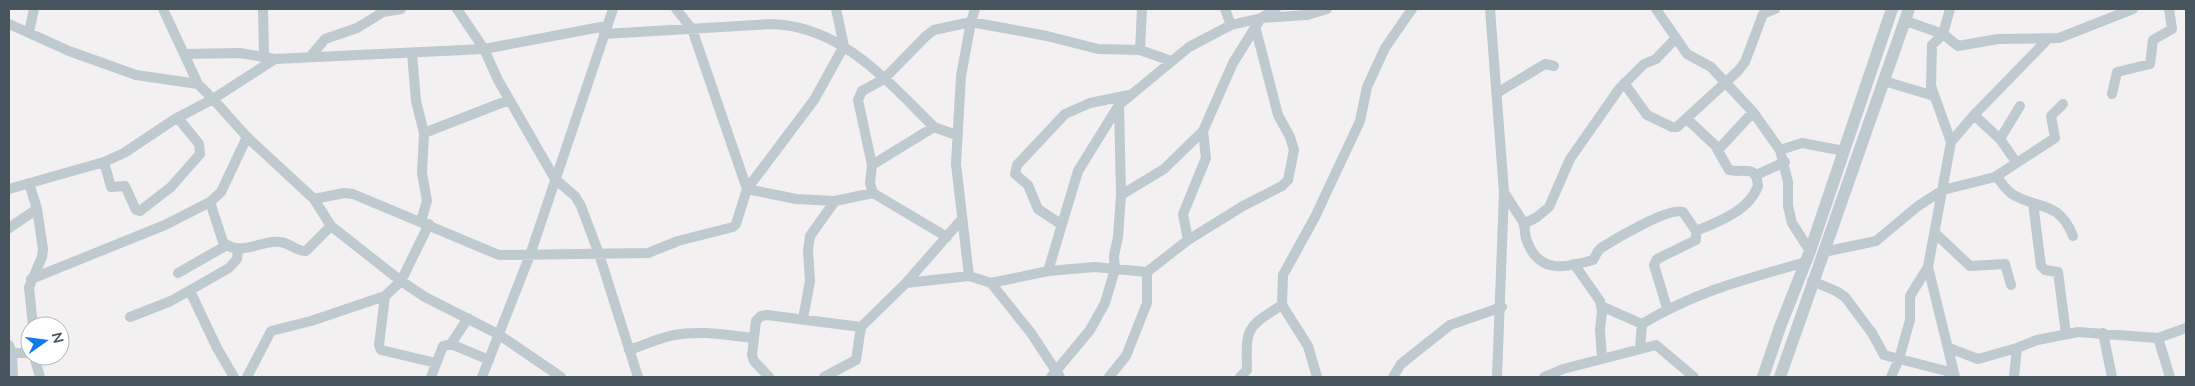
<svg xmlns="http://www.w3.org/2000/svg" width="2195" height="386" font-family="Lato,sans-serif">
<style>
.lines{fill:none;stroke-linecap:round;stroke-linejoin:round}
.minor{stroke:#bec9d0;stroke-width:10}
.tertiary{stroke:#bec9d0;stroke-width:12}
</style>
<rect width="100%" height="100%" fill="#f3f0f1"/>
<g class="lines">
<path class="minor" d="M163,9L198,84L213,99L275,59L484,49L606,26
M263,9L264,56
M457,9L484,49L498,80L555,179L575,196L581,206L599,254L638,377
M1225,9L1231,25
M1490,9L1504,192L1497,377
M1656,9L1687,54L1711,67L1753,112L1780,150L1788,182V206L1792,223L1810,251
M1950,9L1943,34L1932,45L1931,86L1951,142
M1906,21L1943,34L1958,46L1998,39L2059,38L2133,9
M9,24L69,51L136,75L198,84
M29,32L34,9
M604,34L771,24C842,26 887,81 934,127L872,165
M1140,50L1142,9
M412,53L416,101L424,133L509,100
M185,54L240,53L275,59
M310,57L325,39L357,28L383,12L401,9
M1884,81L1934,96
M1624,83L1647,115L1672,127H1677L1738,71L1745,62L1763,14L1775,9
M1497,93L1545,64L1554,66
M2112,94L2117,72L2150,64L2153,40L2172,29L2169,9
M1119,105L1121,195L1164,169L1203,131L1233,63L1261,18L1307,15L1327,9
M1974,115L2000,139L2016,162
M1687,119L1719,149L1753,112
M934,127L956,135
M2000,139L2020,106
M1780,150L1802,143L1844,151
M104,162L111,187L125,186L136,210L140,211L171,187L200,154L199,144L178,118
M1756,175L1785,162
M1996,176C2001,182 2006,190 2012,194C2038,210 2059,200 2073,236
M29,183L37,209L43,249L42,257L29,287L33,326
M9,189L104,162L124,153L175,119L213,99L247,137L314,199L331,226L401,281L425,297L498,334L561,377
M1504,192C1510,202 1517,212 1523,222C1526,228 1524,235 1527,241C1539,274 1565,268 1593,260C1596,256 1596,252 1601,248C1615,239 1669,207 1683,212L1696,231V240L1657,259L1654,265L1667,308
M314,199L344,193L353,194L499,255L648,253L678,241L733,227L736,224L747,189L692,29L676,9
M835,201L796,199L747,189L814,100L844,46L836,9
M210,202L223,242C240,258 262,239 280,242C290,243 296,251 306,251L331,226
M2033,203L2041,266L2045,270L2058,272L2066,334
M421,221L427,201L422,173L424,133
M1524,224L1537,217L1549,207L1570,159L1619,89L1644,64L1656,59L1676,38
M1062,225L1038,209L1028,185L1015,174L1017,165L1065,114L1090,103L1129,95
M9,228L37,209
M1696,231C1718,222 1749,211 1758,186C1756,163 1743,174 1729,170L1717,149
M1936,234L1970,266L2005,264L2011,285
M947,237L873,193L870,183L872,165L858,100L862,91L884,79L926,36L934,30L971,22L975,9
M1188,240L1183,214L1206,158L1203,131
M1824,252L1876,241L1918,206L1943,190L1995,177L2055,138L2051,116L2063,104
M1574,264L1600,301L1602,311L1600,330L1602,359
M1928,267L1955,377
M1048,271L1078,171L1119,105L1189,47L1231,25L1261,18L1276,9
M178,273L227,245
M969,276L956,164L961,76L971,22L1047,36L1098,49L1140,50L1171,61
M31,279L165,225L210,202L221,192L247,137
M1812,281L1836,291L1845,297L1872,333L1884,355L1954,373
M906,283L969,276L991,283L1048,271L1095,267L1147,272L1188,240L1243,206L1282,186L1288,180L1294,150L1290,137L1278,115L1255,26
M991,283L1031,333L1060,377
M190,291L217,348L234,377
M385,296L379,345L381,350L436,363
M1601,306L1642,324
M130,317L171,301L229,268L237,259L238,248
M803,319L810,281L808,250L810,236L835,201L873,193
M2103,333L2112,377
M451,344L489,360
M9,345L12,353H30
M1640,348L1642,324C1697,291 1746,279 1806,262
M1949,348L1978,359L2017,348L2037,340L2078,332L2158,338
M629,350C644,345 659,338 674,335C701,330 726,335 753,338
M12,353L13,377
M34,356L40,377
M247,377L271,331L311,321L385,296L401,281L429,224
M431,377L443,346L451,344L468,318
M482,377L530,255L613,9
M769,377L754,361L752,355L756,321L761,316L767,315L861,327
M824,377L856,360L861,327L906,283L962,219
M1051,377L1090,330L1105,303L1115,269L1114,256L1118,237L1121,195
M1109,377L1126,356L1147,303V272
M1240,377L1247,370C1246,329 1245,328 1282,305
M1317,377L1308,346L1282,305L1283,275L1315,217L1360,121L1367,87L1385,48L1412,9
M1393,377L1401,364L1450,325L1502,307
M1544,377L1563,369L1656,345L1694,377
M1891,377L1899,359L1910,320V296L1928,267L1951,142L1974,115L2048,39
M2014,377L2017,348
M2170,377L2158,338L2186,328"/>
<path class="tertiary" d="M1763,377L1780,327L1810,251L1892,9
M1780,377L1909,9"/>
</g>
<rect width="2195" height="386" fill="none" stroke="#47555f" stroke-width="20"/>
<g transform="translate(45 341) rotate(76)"><circle r="24" fill="#ffffff" stroke="#b5bbbf"/>
<path d="M0-4L9 19L0 12L-9 19Z" fill="#117bed"/>
<text y="-8" font-size="14" font-weight="bold" text-anchor="middle" fill="#47555f">N</text>
</g>
</svg>
